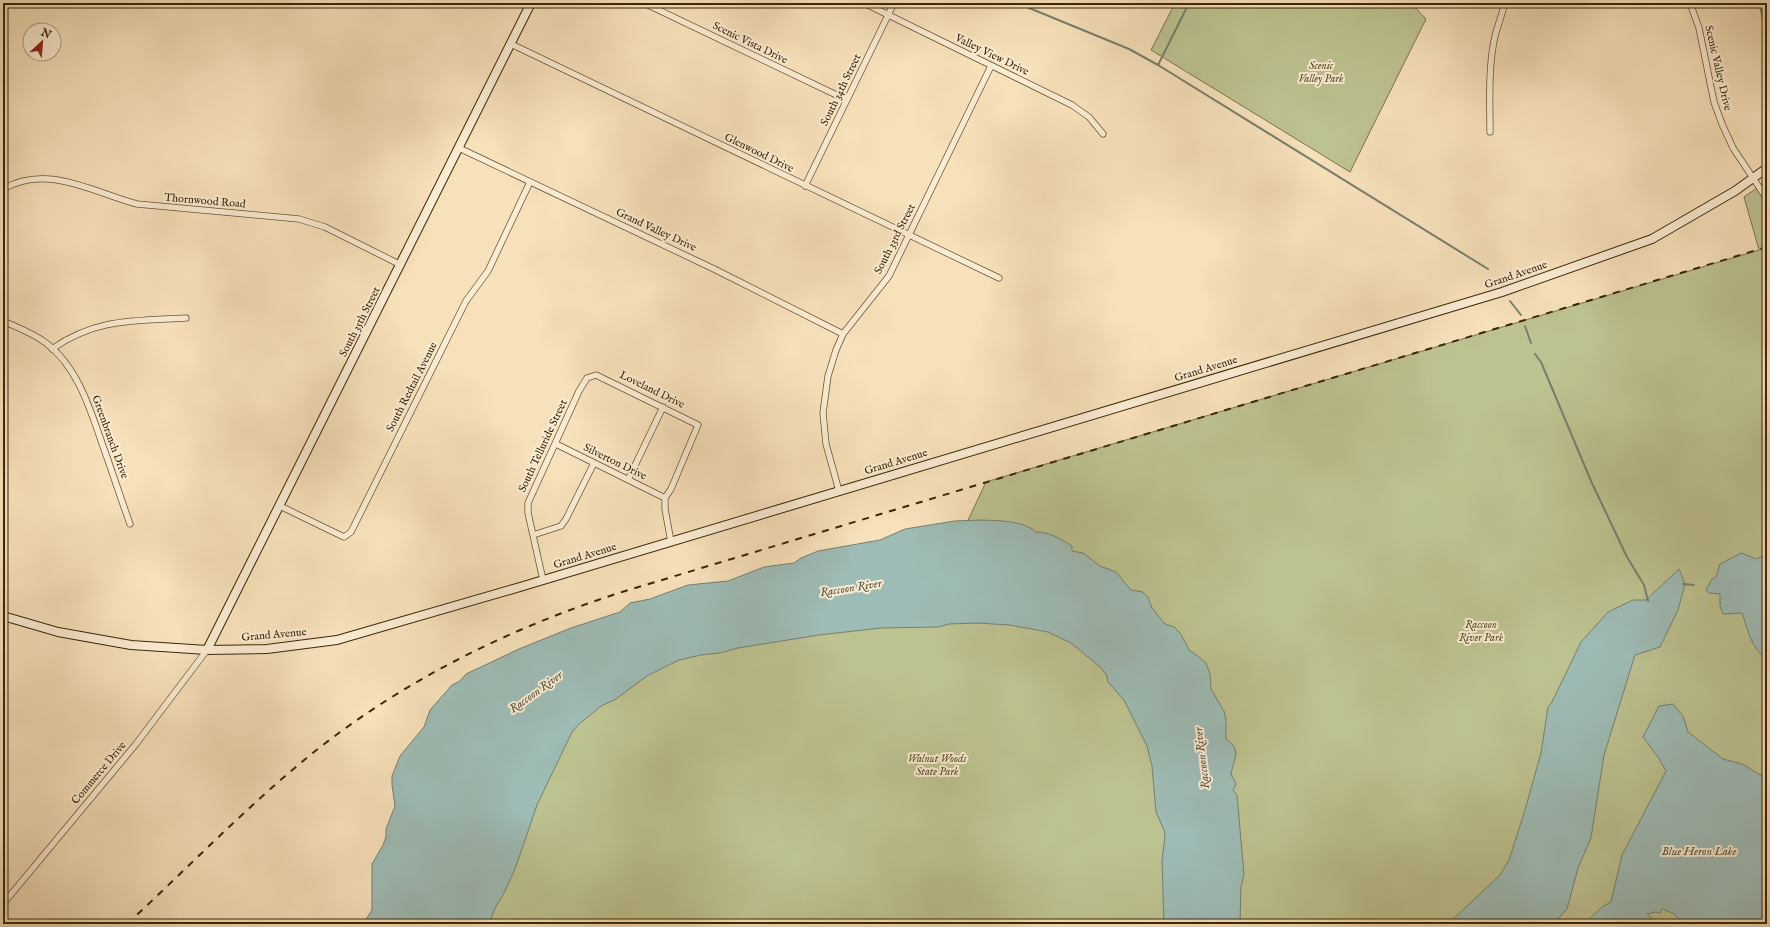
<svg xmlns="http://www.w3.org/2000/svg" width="1770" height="927" font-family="'IM FELL English',serif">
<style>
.green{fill:#bdc390;stroke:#7c744c}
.water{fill:#9ebcb6;stroke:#768070}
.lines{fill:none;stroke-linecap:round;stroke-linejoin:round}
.stream{stroke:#768070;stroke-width:2}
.street-casing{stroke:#695534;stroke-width:7}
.secondary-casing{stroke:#3a2607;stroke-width:10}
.street{stroke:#faecd2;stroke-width:5.5}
.secondary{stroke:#faecd2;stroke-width:8}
.rail{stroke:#3a2607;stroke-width:2;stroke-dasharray:7 7;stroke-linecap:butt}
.labels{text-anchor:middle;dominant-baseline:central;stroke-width:4;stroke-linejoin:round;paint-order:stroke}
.street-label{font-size:11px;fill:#3a2607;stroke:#faecd2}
.park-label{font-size:11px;font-style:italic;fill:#5b4d29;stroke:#faecd2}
.water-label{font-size:12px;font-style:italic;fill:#58533c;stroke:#faecd2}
</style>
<rect width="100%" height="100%" fill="#f7e1ba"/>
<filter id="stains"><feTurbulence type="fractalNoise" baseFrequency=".005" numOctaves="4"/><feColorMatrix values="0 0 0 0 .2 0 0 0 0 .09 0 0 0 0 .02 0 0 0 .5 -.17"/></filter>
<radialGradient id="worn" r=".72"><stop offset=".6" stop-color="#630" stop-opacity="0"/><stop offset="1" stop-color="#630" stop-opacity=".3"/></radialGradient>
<path class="green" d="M1175,3H1411L1426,19L1350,172L1151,50Z
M1767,181V924H1223L1220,751L955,548L986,482L1759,250L1744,197Z
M941,605L1098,643L1142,684L1172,821L1168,924H473L589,670Z"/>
<path class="water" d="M1759,3H1767V42Z
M981,520C998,521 1023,520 1036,532C1050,532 1061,539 1072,546V551L1083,553L1100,566L1116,572L1131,590L1143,592L1148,597L1152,608L1165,624L1174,627L1180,633L1190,651L1198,656L1206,663L1210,674L1211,689L1224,711L1226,719V739L1234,746L1236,754L1231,774L1236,784L1233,790L1237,795L1244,875L1241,887L1240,924H1164L1162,861L1165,836L1164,830L1156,812L1152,766L1147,746L1124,700L1108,682L1106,674L1099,666L1071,643L1048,632L1009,625L977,623L949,624L939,627L881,628L819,635L738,648L720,653L701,655L679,660L647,676L616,699L601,706L578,725L572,732L537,805L515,869L504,893L495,908L489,924H363L372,910V864L383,845L386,837V829L395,806L392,785V776L400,756L424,727L430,710L452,685L460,681L466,674L519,649L571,628L620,612L630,603L650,599L688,585L728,581L764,567L794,563L801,558L818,551L880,540L905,529L955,521Z
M1741,553L1757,559L1767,553V659C1751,649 1748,630 1742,613L1723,614L1720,606V594L1709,593L1706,590L1712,579L1716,577L1720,564Z
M1679,569L1685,584L1678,610L1660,647L1635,655L1604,755L1591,838L1578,868L1567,909L1553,924H1448L1500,875L1509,860L1525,810L1541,753L1548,707L1552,702L1581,642L1608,612L1633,600H1646Z
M1673,704L1683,716L1688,732L1723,759L1742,764L1767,779V924H1680L1681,921L1674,914L1663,909L1661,910L1660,913L1656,912L1647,914L1658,924H1584L1602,907L1611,902L1622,855L1666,771L1658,757L1643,737L1659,706Z"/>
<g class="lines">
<path class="stream" d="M1017,3L1129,49L1158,65L1488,269
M1158,65L1189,3
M1510,301L1521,315
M1525,326L1531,343
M1535,354L1541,362L1591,481L1627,557L1644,585L1648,601
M1683,584L1694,585"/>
<defs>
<path id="street" d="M644,3L847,100
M864,3L1072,105L1089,117L1103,134
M1690,3L1699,28L1714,102L1722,124L1733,148L1767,199
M511,44L999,278
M1490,132C1490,100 1488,67 1495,36C1498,25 1502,14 1505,3
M459,148L714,269L843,334
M805,186L894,3
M3,189C48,163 94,193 137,204L299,219L325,227L401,265
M3,321C18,328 33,333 46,343C79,368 91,412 104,449C113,474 121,499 130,524
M52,349C96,318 135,321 186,318
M556,444L665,498
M628,480L663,407
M839,491L826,444L823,413L828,376L836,350L843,334L889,276L991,66
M280,506L344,537L351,532L466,301L488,271L530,182
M533,535L561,526L566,519L594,463
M543,580L528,513V503L579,391L587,378L596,375L698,425L671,489L665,498V509L671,542
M3,904L136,744L207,650"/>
<path id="secondary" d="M3,616L58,632L131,645L207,650L267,649L337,640L520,587L1502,292L1652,239L1735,191L1767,168
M207,650L531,3"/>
</defs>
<use href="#street" class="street-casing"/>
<use href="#secondary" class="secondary-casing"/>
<use href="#street" class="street"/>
<use href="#secondary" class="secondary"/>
<path class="rail" d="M127,924C189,867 248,805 314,752C406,679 510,628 622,592L1767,247"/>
</g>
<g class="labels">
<g class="street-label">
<text transform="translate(750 43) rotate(26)">Scenic Vista Drive</text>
<text transform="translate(992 55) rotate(26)">Valley View Drive</text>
<text transform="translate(1718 68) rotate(77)">Scenic Valley Drive</text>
<text transform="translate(841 90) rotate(-64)">South 34th Street</text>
<text transform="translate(759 153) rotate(26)">Glenwood Drive</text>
<text transform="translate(205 201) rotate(5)">Thornwood Road</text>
<text transform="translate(656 230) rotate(25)">Grand Valley Drive</text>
<text transform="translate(895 239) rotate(-63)">South 33rd Street</text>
<text transform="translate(1516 275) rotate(-19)">Grand Avenue</text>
<text transform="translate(360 322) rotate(-63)">South 35th Street</text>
<text transform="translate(1206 369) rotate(-17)">Grand Avenue</text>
<text transform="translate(412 387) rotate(-63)">South Redtail Avenue</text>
<text transform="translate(652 390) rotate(26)">Loveland Drive</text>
<text transform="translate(110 437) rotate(70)">Greenbranch Drive</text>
<text transform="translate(543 446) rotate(-65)">South Telluride Street</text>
<text transform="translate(615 462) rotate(26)">Silverton Drive</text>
<text transform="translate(896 462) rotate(-17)">Grand Avenue</text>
<text transform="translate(585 556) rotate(-17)">Grand Avenue</text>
<text transform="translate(274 635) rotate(-5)">Grand Avenue</text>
<text transform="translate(99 773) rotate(-50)">Commerce Drive</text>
</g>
<g class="park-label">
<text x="1321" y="66">Scenic<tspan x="1321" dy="13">Valley Park</tspan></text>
<text x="1481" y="625">Raccoon<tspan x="1481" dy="13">River Park</tspan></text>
<text x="937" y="759">Walnut Woods<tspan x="937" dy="13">State Park</tspan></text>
</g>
<g class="water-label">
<text transform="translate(851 588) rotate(-9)">Raccoon River</text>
<text transform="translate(536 692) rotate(-36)">Raccoon River</text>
<text transform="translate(1202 758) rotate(-97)">Raccoon River</text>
<text x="1699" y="851">Blue Heron Lake</text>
</g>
</g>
<rect width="1770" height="927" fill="none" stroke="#f7e1ba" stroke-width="16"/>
<rect x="4" y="4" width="1762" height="919" fill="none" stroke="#3a2607" stroke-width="2"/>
<rect x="8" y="8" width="1754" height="911" fill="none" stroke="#3a2607"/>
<g transform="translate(42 42) rotate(26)"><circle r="19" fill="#faecd2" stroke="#ad9d81"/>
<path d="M0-3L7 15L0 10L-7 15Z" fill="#8f2418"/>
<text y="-6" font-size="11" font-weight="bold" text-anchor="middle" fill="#3a2607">N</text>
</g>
<rect width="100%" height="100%" filter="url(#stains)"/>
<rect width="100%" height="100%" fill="url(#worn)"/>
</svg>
